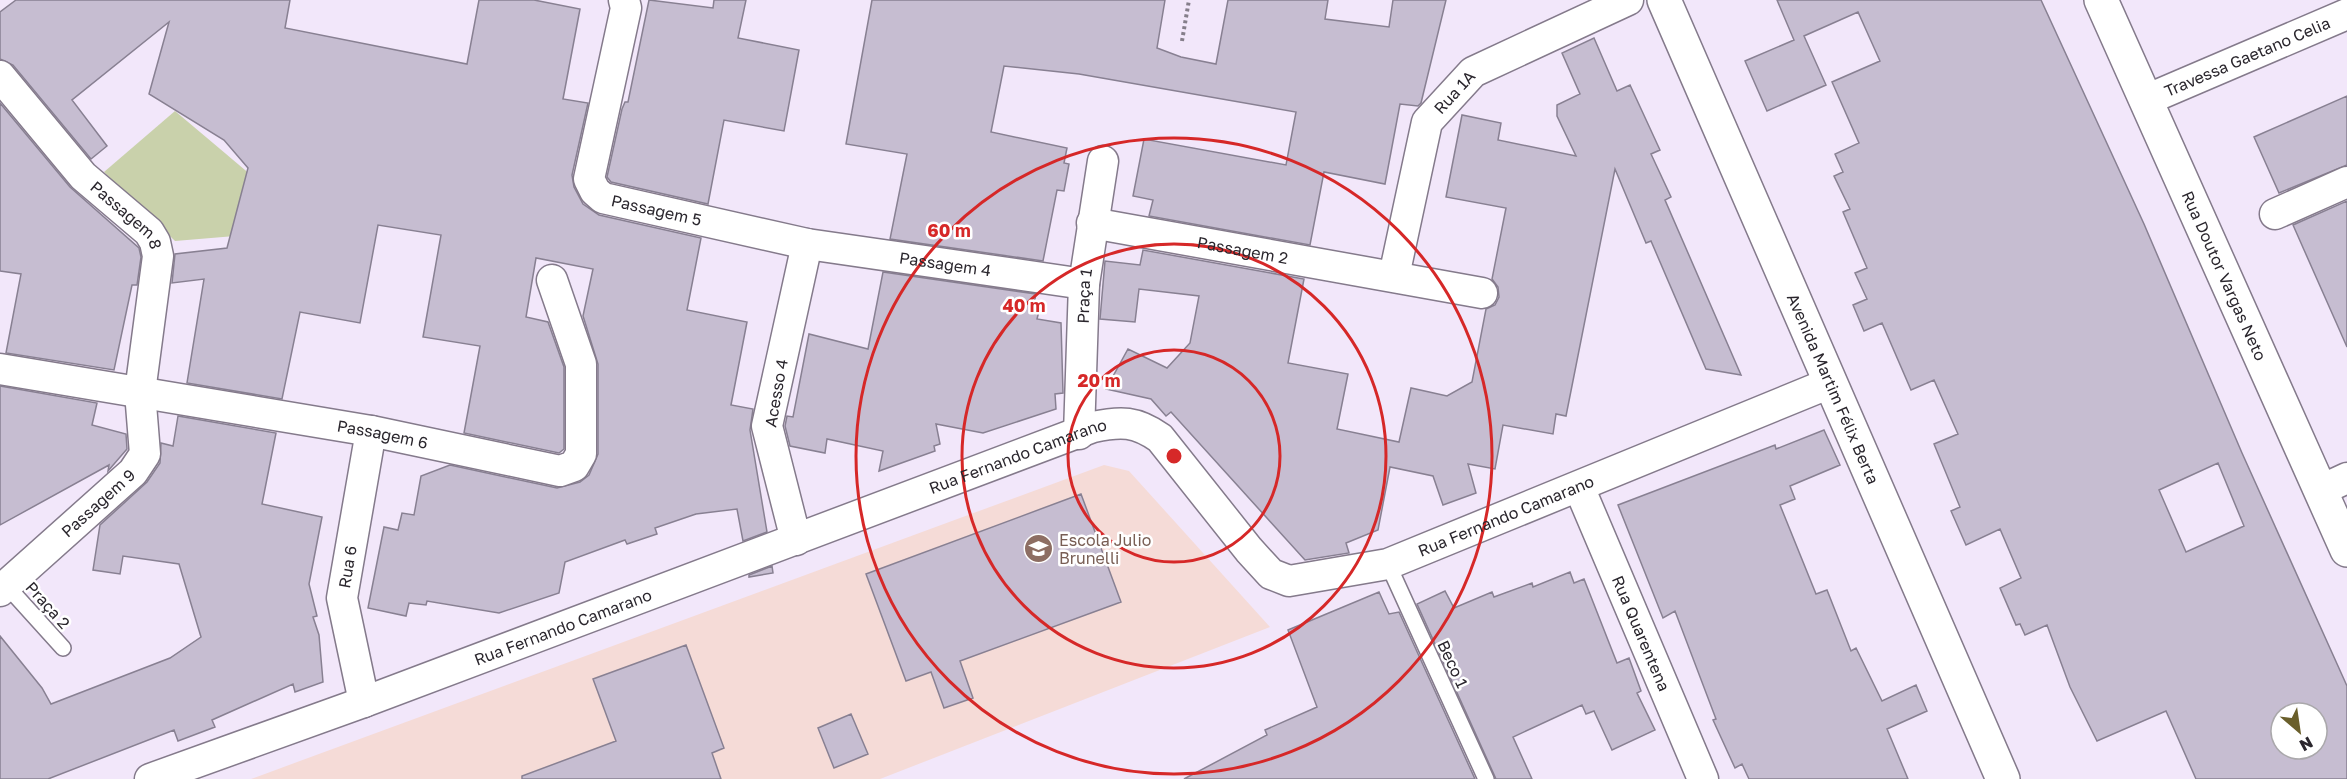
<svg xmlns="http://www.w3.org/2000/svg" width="2347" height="779" font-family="'Golos Text',sans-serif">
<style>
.education{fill:#f5dbd7}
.green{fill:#c9d1ab}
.building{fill:#c6bdd1;stroke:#888092;stroke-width:1.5;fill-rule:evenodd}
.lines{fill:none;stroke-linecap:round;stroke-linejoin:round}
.lane-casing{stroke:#847a8b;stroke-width:18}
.street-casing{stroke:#847a8b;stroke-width:33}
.secondary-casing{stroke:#847a8b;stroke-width:36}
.path{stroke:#857e8a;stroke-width:4;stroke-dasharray:3 3;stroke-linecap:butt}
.lane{stroke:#fff;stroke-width:15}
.street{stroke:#fff;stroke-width:30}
.secondary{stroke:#fff;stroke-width:33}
.ring{fill:none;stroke:#d62828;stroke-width:3}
.labels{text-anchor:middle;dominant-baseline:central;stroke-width:5;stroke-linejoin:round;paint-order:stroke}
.street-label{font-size:16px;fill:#2a262d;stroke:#fff}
.education-label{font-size:16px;fill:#785e54;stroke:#fff;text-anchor:start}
.centre{fill:#d62828;stroke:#fff;stroke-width:3}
.ring-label{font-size:18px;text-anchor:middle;font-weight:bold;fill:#d62828;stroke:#fff;stroke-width:5;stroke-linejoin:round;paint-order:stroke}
</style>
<rect width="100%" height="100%" fill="#f2e7fa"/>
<path class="education" d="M1104,465L1129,471L1270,627L880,779H251Z"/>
<path class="green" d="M175,111L257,180L235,236L175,241L104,172Z"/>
<path class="building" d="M16,0H290L285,28L467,64L479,0H534L580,9L563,99L588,103L572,175L574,187L583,204L599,215L701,238L687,310L747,322L731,405L753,409L750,430L767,532L743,541L737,509L696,514L655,528L657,534L627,544L625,540L565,562L559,593L499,613L427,601L426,605L409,603L406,616L368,608L384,527L398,530L402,513L414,515L421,476L450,465L557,488L580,482L589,475L598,454V364L583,316L593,269L536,258L526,317L548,322L564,367V449L559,453L464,433L480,346L423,337L441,235L378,225L360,323L300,312L282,399L187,383L204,279L172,283L175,254L227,248L248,168L224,140L149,94L169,22L72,100L107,146L91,159L13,65L0,59V12Z
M649,0L713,8L714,0H746L738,38L799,50L784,131L724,120L708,204L611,182L607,177L622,109L625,102H628Z
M872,0H1165L1157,48L1181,57L1216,64L1228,0H1328L1325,19L1389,27L1393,0H1446L1421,103L1418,106L1400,104L1385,184L1324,172L1310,245L1149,216L1153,200L1133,196L1144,139L1286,165L1296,112L1079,74L1004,66L991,132L1067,148L1064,163L1069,164L1064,191L1057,190L1043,261L890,239L907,154L846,144Z
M1777,0H2041L2144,224L2242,453L2347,686V779H2196L2166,711L2097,741L2070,687L2047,625L2025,635L2020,624L2016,625L2000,588L2021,578L2000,529L1966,545L1951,511L1960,507L1934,444L1958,434L1934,380L1911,390L1882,323L1864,331L1853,305L1867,299L1855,273L1867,268L1843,212L1850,209L1834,176L1843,172L1835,154L1859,143L1832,82L1880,61L1858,12L1804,36L1826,85L1767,111L1745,61L1794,40ZM2218,463L2244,526L2186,552L2159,490ZM2281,713H2317V749H2281Z
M1594,38L1617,91L1630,85L1660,150L1651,154L1671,197L1665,200L1741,375L1706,369L1651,241L1646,243L1615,169L1566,416L1556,414L1553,434L1503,425L1495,469L1468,464L1476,493L1443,505L1433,476L1390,467L1378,530L1346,543L1349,553L1305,560L1171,412L1166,416L1151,399L1106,389L1128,349L1167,368L1190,343L1199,296L1139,289L1135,322L1100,319L1105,261L1140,265L1143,250L1304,279L1288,363L1348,374L1337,429L1399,442L1411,388L1447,396L1472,382L1486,309L1495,305L1499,297L1498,287L1492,279L1506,208L1446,197L1462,115L1501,123L1498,140L1576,156L1557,116V105L1580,94L1562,53Z
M2347,96V165L2279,193L2254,137Z
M0,103L70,187L139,248L141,257L137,285H132L114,370L6,353L21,274L0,271Z
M2347,201V347L2293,225Z
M883,272L1036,294L1033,309L1040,307L1037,319L1061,323L1063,393L1055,394L1056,409L983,433L936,424L940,444L934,446L935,451L879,471L883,451L827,439L825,453L790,446L785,426L787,416L793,417L809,334L868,349Z
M0,386L97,403L92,425L126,434L127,449L108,471L109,465L0,525Z
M178,416L276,433L262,504L322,517L309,584L317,616L313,617L319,635L323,682L295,692L293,684L212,720L215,727L178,741L174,730L48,779H0V636L42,688L51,704L170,658L201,637L179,564L123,556L120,574L93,570L100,525L147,482L160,463L161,443L173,446Z
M1824,430L1840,465L1790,486L1795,499L1780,505L1816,594L1827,590L1851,651L1856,648L1882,701L1916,685L1927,711L1887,729L1908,779H1749L1742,764L1735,768L1713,720L1716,719L1675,611L1663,618L1618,505L1775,445L1776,449Z
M1081,494L1121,602L960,661L973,698L944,708L931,672L906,681L866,574Z
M772,566L773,573L749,577V575Z
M1570,572L1574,583L1584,579L1617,663L1629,658L1641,691L1637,693L1655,730L1612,750L1594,711L1586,714L1582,705L1513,737L1532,779H1496L1417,604L1445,591L1454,608L1492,592L1494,597L1532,583L1533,587Z
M1379,592L1389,614L1399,612L1475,779H1184L1267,735L1265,730L1317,707L1288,630Z
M686,645L724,748L712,753L721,779H522V776L616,741L593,679Z
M851,714L868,754L834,768L818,728Z"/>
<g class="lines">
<defs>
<path id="lane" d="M1388,564L1486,779
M6,585L63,648"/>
<g id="street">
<path id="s1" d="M624,0L626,8L589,179L595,191L603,198L807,244L1084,284"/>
<path id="s2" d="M0,76L83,176L149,232L155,242L158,256L140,392L145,454L133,472L0,591"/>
<path id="s3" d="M2146,100L2347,14"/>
<path d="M2275,214L2347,182"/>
<path id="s4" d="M1092,223L1482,293"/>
<path id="s5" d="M1394,276L1427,122L1473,72L1628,0"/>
<path id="s6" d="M0,369L371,431L560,471L574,466L581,454V364L552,280"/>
<path id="s7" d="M1079,434L1084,284L1103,161"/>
<path id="s8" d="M1579,487L1703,779"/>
<path d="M2321,490L2347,478"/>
<path d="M796,540L767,426L807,244"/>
<path id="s9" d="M364,702L342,598L371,431"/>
<path id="s10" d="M150,779L364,702L1093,427C1121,421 1136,421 1160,438L1249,550L1271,574L1289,581L1388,564L1830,383"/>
</g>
<g id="secondary">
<path id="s11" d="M1664,0L2003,779"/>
<path id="s12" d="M2101,0L2347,550"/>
</g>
</defs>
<use href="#lane" class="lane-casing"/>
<use href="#street" class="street-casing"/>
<use href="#secondary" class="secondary-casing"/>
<path class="path" d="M1182,41L1189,0"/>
<use href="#lane" class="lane"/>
<use href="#street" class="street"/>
<use href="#secondary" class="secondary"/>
</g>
<g class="ring">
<circle cx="1174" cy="456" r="106"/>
<circle cx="1174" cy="456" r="212"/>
<circle cx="1174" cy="456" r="318"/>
</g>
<defs>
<symbol id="school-disc" viewBox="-11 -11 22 22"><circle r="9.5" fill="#8d6e63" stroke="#fff"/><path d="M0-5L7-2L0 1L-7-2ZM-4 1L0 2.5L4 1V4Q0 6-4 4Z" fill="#fff"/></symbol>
</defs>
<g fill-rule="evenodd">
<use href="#school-disc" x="1022" y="532" width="33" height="33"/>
</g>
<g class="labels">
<g class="street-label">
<text stroke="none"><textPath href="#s3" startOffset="110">Travessa Gaetano Celia</textPath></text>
<text stroke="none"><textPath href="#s5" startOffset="198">Rua 1A</textPath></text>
<text stroke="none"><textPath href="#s1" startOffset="262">Passagem 5</textPath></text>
<text stroke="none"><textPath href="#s2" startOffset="189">Passagem 8</textPath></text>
<text stroke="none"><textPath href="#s4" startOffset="153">Passagem 2</textPath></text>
<text stroke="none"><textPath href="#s1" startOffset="556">Passagem 4</textPath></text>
<text stroke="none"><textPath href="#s12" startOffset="302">Rua Doutor Vargas Neto</textPath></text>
<text stroke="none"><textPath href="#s7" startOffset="138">Praça 1</textPath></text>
<text stroke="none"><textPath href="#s11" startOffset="424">Avenida Martim Félix Berta</textPath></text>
<text transform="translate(776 393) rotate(-80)">Acesso 4</text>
<text stroke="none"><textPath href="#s6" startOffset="388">Passagem 6</textPath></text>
<text stroke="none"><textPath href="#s10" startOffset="926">Rua Fernando Camarano</textPath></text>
<text transform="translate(98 503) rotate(-42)">Passagem 9</text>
<text stroke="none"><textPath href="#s10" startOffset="1500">Rua Fernando Camarano</textPath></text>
<text stroke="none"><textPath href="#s9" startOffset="138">Rua 6</textPath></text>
<text transform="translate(48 605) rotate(48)">Praça 2</text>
<text stroke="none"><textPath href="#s10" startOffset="440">Rua Fernando Camarano</textPath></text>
<text stroke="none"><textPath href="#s8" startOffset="159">Rua Quarentena</textPath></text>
<text transform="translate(1453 664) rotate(65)">Beco 1</text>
</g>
<g class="education-label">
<text x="1059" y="540">Escola Julio<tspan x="1059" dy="18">Brunelli</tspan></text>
</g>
</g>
<circle cx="1174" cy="456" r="9" class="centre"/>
<g class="ring-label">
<text x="949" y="237">60 m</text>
<text x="1024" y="312">40 m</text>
<text x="1099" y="387">20 m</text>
</g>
<g transform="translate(2299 731) rotate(151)"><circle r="28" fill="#ffffff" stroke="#aaa8ab" stroke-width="1.5"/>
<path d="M0-4.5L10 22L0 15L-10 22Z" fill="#6a5f2b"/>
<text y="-9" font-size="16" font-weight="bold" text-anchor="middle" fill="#2a262d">N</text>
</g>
</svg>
